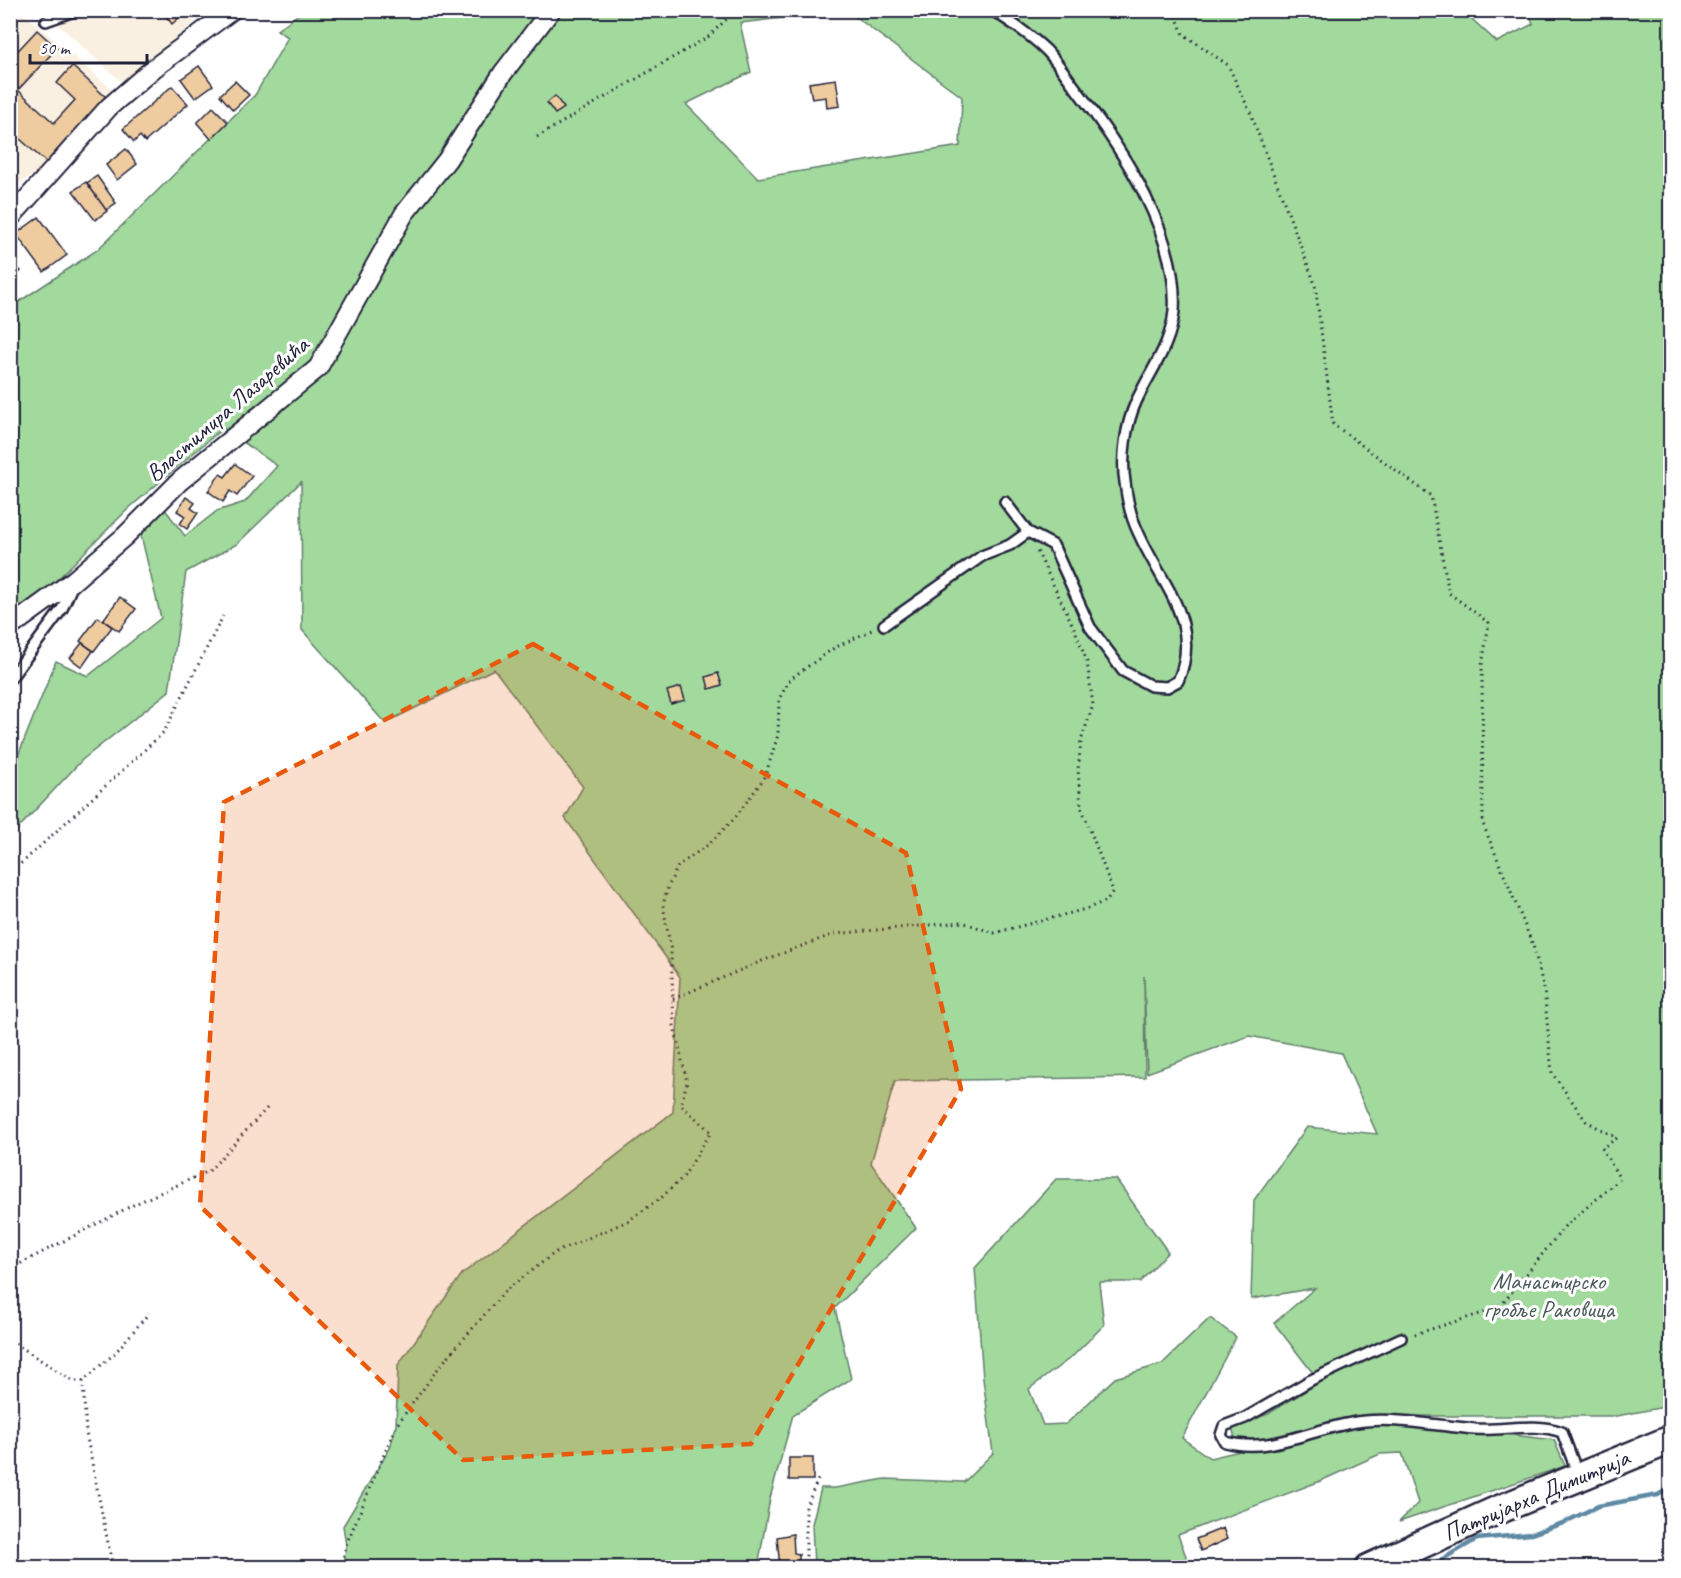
<svg xmlns="http://www.w3.org/2000/svg" width="1681" height="1578" font-family="Caveat,sans-serif">
<style>
.built{fill:#faf0e2}
.green{fill:#a2d99d;stroke:#627e6c;stroke-width:1.5}
.lines{fill:none;stroke-linecap:round;stroke-linejoin:round}
.stream{stroke:#608aa4;stroke-width:4.5}
.building{fill:#efcca0;stroke:#22223b;stroke-width:1.5}
.service-casing{stroke:#22223b;stroke-width:14}
.minor-casing{stroke:#22223b;stroke-width:22}
.secondary-casing{stroke:#22223b;stroke-width:32}
.path{stroke:#22223b;stroke-width:3;stroke-dasharray:1.5 4.5;stroke-linecap:butt}
.service{stroke:#fff;stroke-width:9}
.minor{stroke:#fff;stroke-width:18}
.secondary{stroke:#fff;stroke-width:27}
.marked{fill:#e8590c;fill-opacity:0.2;stroke:#e8590c;stroke-width:4.5;stroke-dasharray:12 8;stroke-linejoin:round}
.labels{text-anchor:middle;dominant-baseline:central;stroke-width:6;stroke-linejoin:round;paint-order:stroke}
.street-label{font-size:24px;fill:#22223b;stroke:#fff}
.park-label{font-size:24px;fill:#485958;stroke:#fff}
</style>
<rect width="100%" height="100%" fill="#fff"/>
<filter id="ink" filterUnits="userSpaceOnUse"><feTurbulence type="fractalNoise" baseFrequency=".0167" numOctaves="2"/><feDisplacementMap in="SourceGraphic" scale="12" xChannelSelector="R" yChannelSelector="G"/><feConvolveMatrix kernelMatrix="1 2 1 2 8 2 1 2 1" color-interpolation-filters="sRGB"/></filter>
<g filter="url(#ink)">
<path class="built" d="M11,11H21L114,91L49,165L11,189Z
M43,11H207L123,83Z"/>
<path class="green" d="M303,11H843L740,23L751,72L686,104L758,178L960,146L962,97L848,11H1463L1497,42L1533,24L1529,11H1670V1406L1617,1416H1358L1262,1440L1235,1438L1232,1427L1268,1414L1320,1382L1274,1323L1315,1288L1251,1299L1254,1200L1307,1127L1377,1134L1341,1053L1249,1036L1147,1073L1144,976L1145,1077L895,1081L871,1163L916,1228L835,1308L851,1379L793,1415L770,1498L758,1567H344L346,1545L343,1526L390,1448L396,1426L398,1365L462,1274L673,1112L680,977L565,818L583,787L494,669L385,723L302,630L301,482L237,544L186,572L169,691L82,760L11,836V773L56,661L88,676L161,618L138,523L158,500L185,536L217,511L245,502L277,466L223,428L128,509L39,598L11,616V307L97,250L255,95L288,37L277,30Z
M1056,1179H1116L1168,1252L1140,1282H1099L1104,1325L1073,1356L1029,1389L1043,1425L1066,1424L1115,1378L1162,1364L1210,1318L1236,1337L1182,1438L1210,1458L1304,1436L1394,1421L1554,1440L1565,1466L1399,1522L1418,1503L1402,1453L1380,1454L1318,1482L1178,1535L1190,1567H814L812,1524L821,1488H835L885,1479L964,1482L993,1453L983,1379L975,1268Z"/>
<g class="lines">
<path class="stream" d="M1427,1568L1477,1539L1531,1534L1563,1523L1598,1506L1658,1495L1670,1488"/>
</g>
<path class="building" d="M161,10H187V11L172,24Z
M37,30L57,48L18,90L54,123L75,100L57,83L72,66L108,99L49,165L10,130V59Z
M199,66L213,85L195,98L181,79Z
M836,79L840,106L827,108L826,97L812,99L809,83Z
M235,81L249,95L233,110L220,95Z
M172,86L188,104L145,142L140,136L134,142L123,129Z
M555,96L564,108L555,114L547,103Z
M213,107L228,122L211,139L197,123Z
M126,149L137,164L117,180L106,165Z
M97,176L116,203L106,210L87,183Z
M86,182L107,211L95,220L73,191Z
M39,217L67,255L44,272L16,234Z
M10,261L21,271L10,282Z
M235,464L252,476L237,496L230,491L223,502L208,491L220,474L225,477Z
M186,497L195,503L191,508L198,513L187,529L180,524L185,516L177,511Z
M120,597L136,609L119,631L103,620Z
M98,617L112,627L94,651L80,641Z
M82,643L93,651L82,667L70,658Z
M718,673L722,685L709,689L706,677Z
M681,687L685,700L671,704L667,691Z
M789,1458H813V1480H789Z
M1223,1528L1227,1539L1201,1551L1196,1539Z
M793,1534L794,1553L799,1554V1568H780L777,1537Z"/>
<g class="lines">
<defs>
<path id="service" d="M46,21L77,10
M1005,502L1028,532
M884,625L982,556L1010,545L1028,532L1053,545L1090,627L1123,671L1151,686L1167,687L1178,681C1203,623 1161,584 1139,534C1131,518 1127,500 1125,482C1121,458 1126,424 1136,402C1150,371 1171,346 1174,311C1179,235 1123,151 1080,94C1069,80 1059,64 1047,51C1031,35 1011,22 992,10
M10,679L62,609L73,584
M1401,1338L1311,1380L1245,1418L1224,1426L1221,1435L1225,1442C1274,1455 1317,1425 1365,1421C1401,1418 1439,1426 1475,1429C1505,1431 1533,1422 1562,1432L1578,1475"/>
<path id="minor" d="M10,218L109,107L154,68L232,10
M10,627L73,581L125,536L180,481L318,368L404,214L447,160L503,73L551,10"/>
<path id="secondary" d="M1369,1568L1493,1512L1670,1440"/>
</defs>
<use href="#service" class="service-casing"/>
<use href="#minor" class="minor-casing"/>
<use href="#secondary" class="secondary-casing"/>
<path class="path" d="M1174,10L1183,34L1228,65L1250,112L1315,284L1333,424L1431,496L1449,593L1489,623L1482,665L1483,824L1533,945L1544,989L1552,1073L1586,1121L1617,1138L1602,1148L1620,1179L1565,1226L1499,1308L1412,1335
M537,137L708,37L736,10
M10,869L23,862L164,732L223,616
M673,999L762,961L834,934L962,922L994,933L1086,909L1106,901L1113,891L1081,806L1078,770L1081,741L1093,705L1087,662L1075,630L1037,551
M10,1269L137,1203L209,1171L268,1107
M10,1340L73,1381H83L115,1353L149,1313
M83,1381L86,1433L113,1568
M341,1568L346,1545L396,1426L440,1366L505,1291L556,1252L628,1221L661,1198L684,1176L711,1132L681,1105L687,1082L674,1026L671,951L663,905L668,887L678,866L709,844L734,819L765,777L778,735L779,699L790,679L834,648L874,629
M804,1568L806,1562V1507L819,1477"/>
<use href="#service" class="service"/>
<use href="#minor" class="minor"/>
<use href="#secondary" class="secondary"/>
</g>
</g>
<path class="marked" d="M533,644L906,853L961,1089L751,1444L463,1460L200,1206L224,802Z"/>
<g class="labels">
<g class="street-label">
<text transform="translate(227 409) rotate(-41)">Властимира Лазаревића</text>
<text transform="translate(1536 1495) rotate(-23)">Патријарха Димитрија</text>
</g>
<g class="park-label">
<text x="1549" y="1281">Манастирско<tspan x="1549" dy="28">гробље Раковица</tspan></text>
</g>
</g>
<rect width="1681" height="1578" fill="none" stroke="#fff" stroke-width="36"/>
<rect x="18" y="18" width="1645" height="1542" fill="none" stroke="#22223b" stroke-width="2" filter="url(#ink)"/>
<path d="M30 54v9h117v-9" fill="none" stroke="#22223b" stroke-width="3"/>
<text x="39" y="54" font-size="18" fill="#22223b" stroke="#ffffff" stroke-width="4.5" paint-order="stroke">50 m</text>
</svg>
